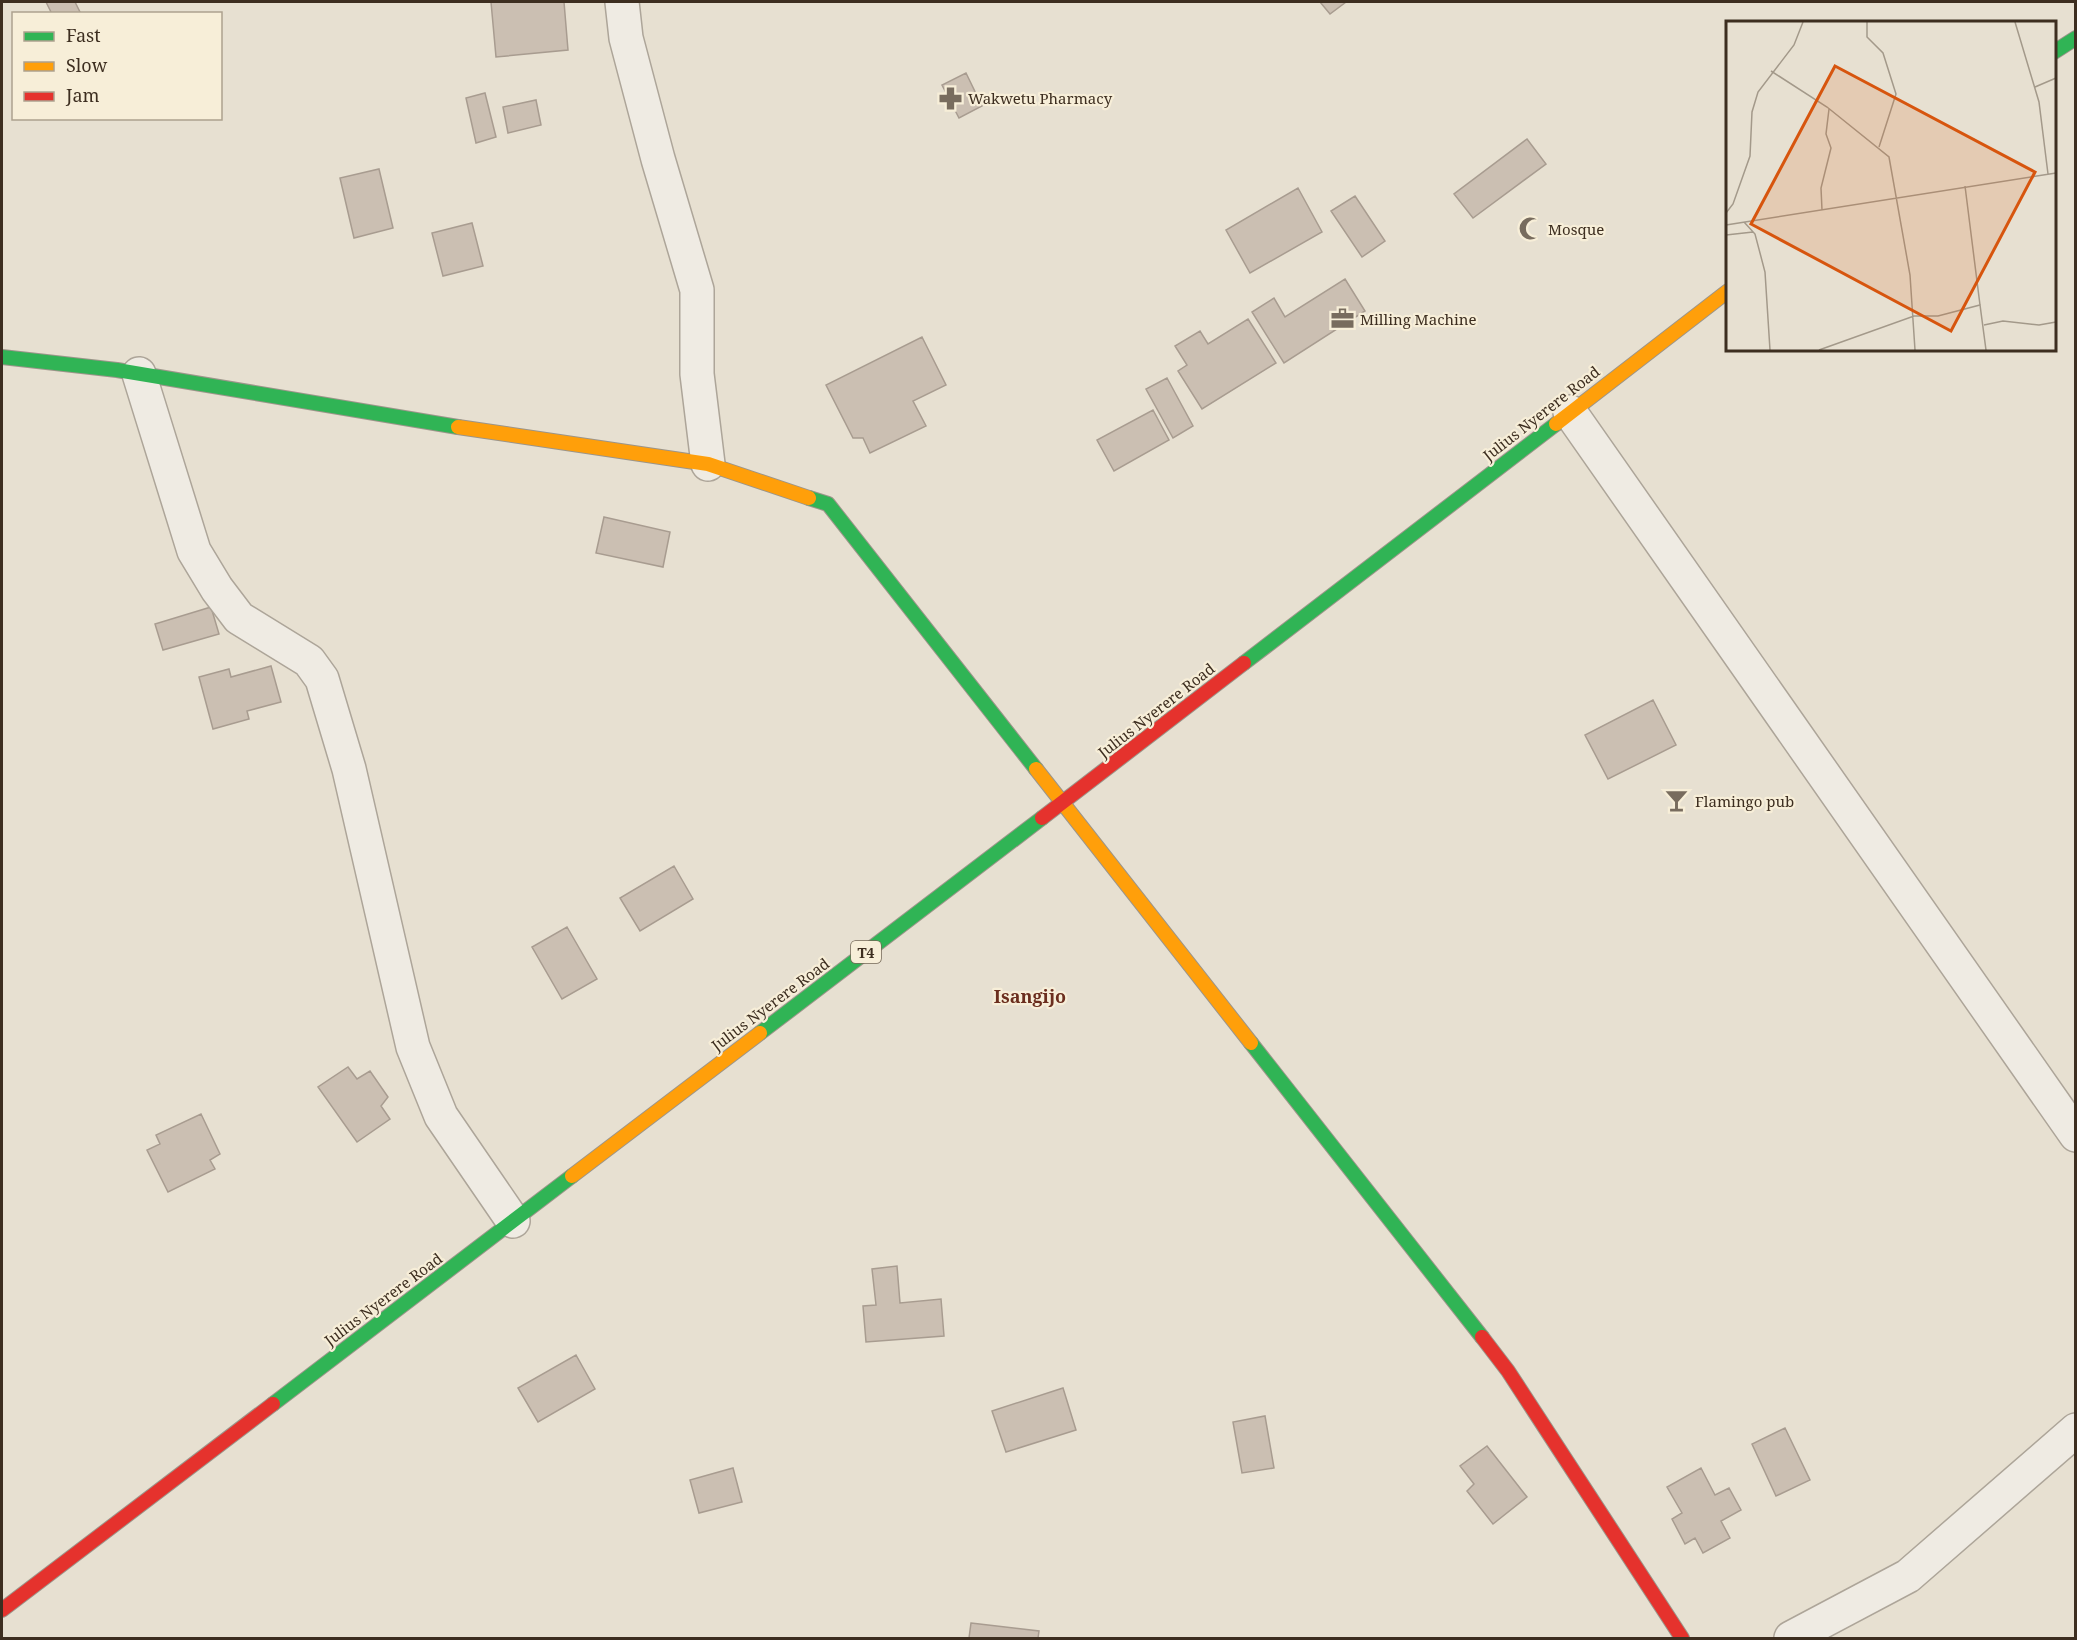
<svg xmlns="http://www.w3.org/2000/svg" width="2077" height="1640" font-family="'Noto Serif',serif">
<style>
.building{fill:#cbbfb2;stroke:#a89c90;stroke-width:1.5}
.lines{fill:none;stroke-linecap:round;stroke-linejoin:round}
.street-casing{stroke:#ada599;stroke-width:36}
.fast-casing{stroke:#9c958a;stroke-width:16}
.slow-casing{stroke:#9c958a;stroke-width:16}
.jam-casing{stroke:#9c958a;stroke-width:16}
.street{stroke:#efebe3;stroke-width:33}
.fast{stroke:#30b455;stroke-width:14}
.slow{stroke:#ff9f0a;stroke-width:14}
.jam{stroke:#e5322d;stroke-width:14}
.labels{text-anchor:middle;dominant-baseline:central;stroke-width:4.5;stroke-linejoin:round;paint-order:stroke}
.shield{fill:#f7eed8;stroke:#756857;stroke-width:1.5}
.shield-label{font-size:14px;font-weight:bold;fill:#3d2e20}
.poi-label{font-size:15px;fill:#3d2e20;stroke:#f7eed8;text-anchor:start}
.street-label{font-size:15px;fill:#3d2e20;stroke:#f7eed8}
.quarter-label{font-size:18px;font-weight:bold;fill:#6b2e1e;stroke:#f7eed8}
.inset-road{fill:none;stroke:#a3998a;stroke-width:1.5}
.view{fill:#d7550e;fill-opacity:0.15;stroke:#d7550e;stroke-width:3}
.inset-edge{fill:none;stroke:#3d2e20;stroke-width:3}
</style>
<rect width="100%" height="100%" fill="#e7e0d1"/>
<path class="building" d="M46,2H75L81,14H52Z
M491,2H564L568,50L496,57Z
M1320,2H1346L1330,14Z
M966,73L982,106L959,118L942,85Z
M485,93L496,137L476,143L466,98Z
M536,100L541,125L508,133L503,107Z
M1527,139L1546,164L1473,218L1454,194Z
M379,169L393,228L354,238L340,178Z
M1298,188L1322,232L1250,273L1226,230Z
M1355,196L1385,241L1362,257L1331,211Z
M472,223L483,266L443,276L432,233Z
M1345,279L1365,311L1284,363L1252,312L1274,298L1285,317Z
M1248,319L1276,363L1202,409L1178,371L1187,365L1175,346L1200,331L1208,344Z
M922,337L946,385L913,401L926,426L870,453L863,438H853L826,385Z
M1167,378L1193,426L1173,438L1146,389Z
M1153,410L1169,440L1114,471L1097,440Z
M604,517L670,532L663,567L596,553Z
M211,607L219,634L163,650L155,624Z
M271,666L281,702L247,711L249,719L213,729L199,677L229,669L231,677Z
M1653,700L1676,745L1608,779L1585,735Z
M674,866L693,899L640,931L620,898Z
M567,927L597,979L562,999L532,947Z
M348,1067L357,1079L370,1071L388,1097L381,1106L390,1119L357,1142L318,1087Z
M201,1114L220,1154L210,1160L215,1169L168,1192L147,1150L160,1144L156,1135Z
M897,1266L900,1303L941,1299L944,1336L866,1342L863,1306L876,1305L872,1269Z
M576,1355L595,1389L538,1422L518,1388Z
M1063,1388L1076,1430L1006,1452L992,1411Z
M1265,1416L1274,1468L1242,1473L1233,1422Z
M1785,1428L1810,1480L1776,1496L1752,1444Z
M1487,1446L1527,1497L1493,1524L1467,1491L1474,1484L1460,1466Z
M733,1468L742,1502L699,1513L690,1480Z
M1701,1468L1715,1495L1729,1488L1741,1510L1721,1521L1730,1538L1703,1553L1695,1538L1685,1544L1672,1519L1682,1513L1667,1487Z
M971,1623L1039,1631L1038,1638H969Z"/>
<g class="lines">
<defs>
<path id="street" d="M622,2L626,38L658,159L697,290V374L708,464
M139,374L194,551L217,589L239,618L309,661L322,679L349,769L413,1047L441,1116L513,1221
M1570,412L2076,1135
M1791,1638L1908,1576L2076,1430"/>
<path id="fast" d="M2054,52L2076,38
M2,357L117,370L458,427
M809,498L828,504L1036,769
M1244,663L1556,424
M760,1033L1042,818
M1251,1043L1482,1337
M273,1404L572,1176"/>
<path id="slow" d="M1556,424L1728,291
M458,427L708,464L809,498
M1036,769L1251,1043
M572,1176L760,1033"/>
<path id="jam" d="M1042,818L1244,663
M1482,1337L1508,1371L1682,1638
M2,1610L273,1404"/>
</defs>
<use href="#street" class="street-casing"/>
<use href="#fast" class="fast-casing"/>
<use href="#slow" class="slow-casing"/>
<use href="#jam" class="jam-casing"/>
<use href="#street" class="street"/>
<use href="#fast" class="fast"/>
<use href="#slow" class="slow"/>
<use href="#jam" class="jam"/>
</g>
<defs>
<symbol id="pharmacy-bare" viewBox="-9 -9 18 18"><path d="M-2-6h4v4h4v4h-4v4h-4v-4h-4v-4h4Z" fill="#786c5e" stroke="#f7eed8" stroke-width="2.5" paint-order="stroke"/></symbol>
<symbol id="mosque-bare" viewBox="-9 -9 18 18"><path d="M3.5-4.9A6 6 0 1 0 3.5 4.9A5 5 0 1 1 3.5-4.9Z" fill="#786c5e" stroke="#f7eed8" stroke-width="2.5" paint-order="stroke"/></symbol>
<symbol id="office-bare" viewBox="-9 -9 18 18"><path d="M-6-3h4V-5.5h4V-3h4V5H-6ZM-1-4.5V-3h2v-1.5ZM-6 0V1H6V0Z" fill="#786c5e" stroke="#f7eed8" stroke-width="2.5" paint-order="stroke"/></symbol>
<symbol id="bar-bare" viewBox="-9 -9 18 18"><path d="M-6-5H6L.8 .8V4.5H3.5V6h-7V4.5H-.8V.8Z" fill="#786c5e" stroke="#f7eed8" stroke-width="2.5" paint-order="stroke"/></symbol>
</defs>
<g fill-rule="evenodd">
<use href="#pharmacy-bare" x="934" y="82" width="33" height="33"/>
<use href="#mosque-bare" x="1514" y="212" width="33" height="33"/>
<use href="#office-bare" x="1326" y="302" width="33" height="33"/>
<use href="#bar-bare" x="1660" y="784" width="33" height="33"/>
</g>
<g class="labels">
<rect class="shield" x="851" y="941" width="30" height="22" rx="4.5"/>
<g class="shield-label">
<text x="866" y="952">T4</text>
</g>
<g class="poi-label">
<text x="968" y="98">Wakwetu Pharmacy</text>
<text x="1548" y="229">Mosque</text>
<text x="1360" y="319">Milling Machine</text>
<text x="1695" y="801">Flamingo pub</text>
</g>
<g class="street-label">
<text transform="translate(1541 413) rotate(-38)">Julius Nyerere Road</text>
<text transform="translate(1156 710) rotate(-38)">Julius Nyerere Road</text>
<text transform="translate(770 1004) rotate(-37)">Julius Nyerere Road</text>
<text transform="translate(383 1299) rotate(-37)">Julius Nyerere Road</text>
</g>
<g class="quarter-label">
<text x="1030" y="996">Isangijo</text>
</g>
</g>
<g transform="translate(1726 21)">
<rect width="330" height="330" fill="#e7e0d1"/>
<path class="inset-road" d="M141,1V16L157,32L170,73L153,126M289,1L313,81L322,153M45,50L101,86L163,136L184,254L189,329M309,66L330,57M239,165L254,284M96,189L95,167L105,127L100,113L103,88M0,192L7,183L24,135L26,91L32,71L68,24L77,1M18,201L29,213L39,251L44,329M0,204L330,152M0,214L27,211M258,304L277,300L313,304L330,301M93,329L188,295H212L254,284L260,329"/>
<path class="view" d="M109,45L309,151L225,310L25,203Z"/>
<rect width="330" height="330" class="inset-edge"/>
</g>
<rect width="2077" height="1640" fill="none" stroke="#3d2e20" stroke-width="6"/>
<rect x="12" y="12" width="210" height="108" fill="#f7eed8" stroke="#ada18e" stroke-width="1.5"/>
<rect x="24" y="32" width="30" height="9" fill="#30b455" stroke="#ada18e" stroke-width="1.5"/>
<text x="66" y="42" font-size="18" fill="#3d2e20">Fast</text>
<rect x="24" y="62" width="30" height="9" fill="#ff9f0a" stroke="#ada18e" stroke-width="1.5"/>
<text x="66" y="72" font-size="18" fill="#3d2e20">Slow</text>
<rect x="24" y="92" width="30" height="9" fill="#e5322d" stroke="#ada18e" stroke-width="1.5"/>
<text x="66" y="102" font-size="18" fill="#3d2e20">Jam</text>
</svg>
